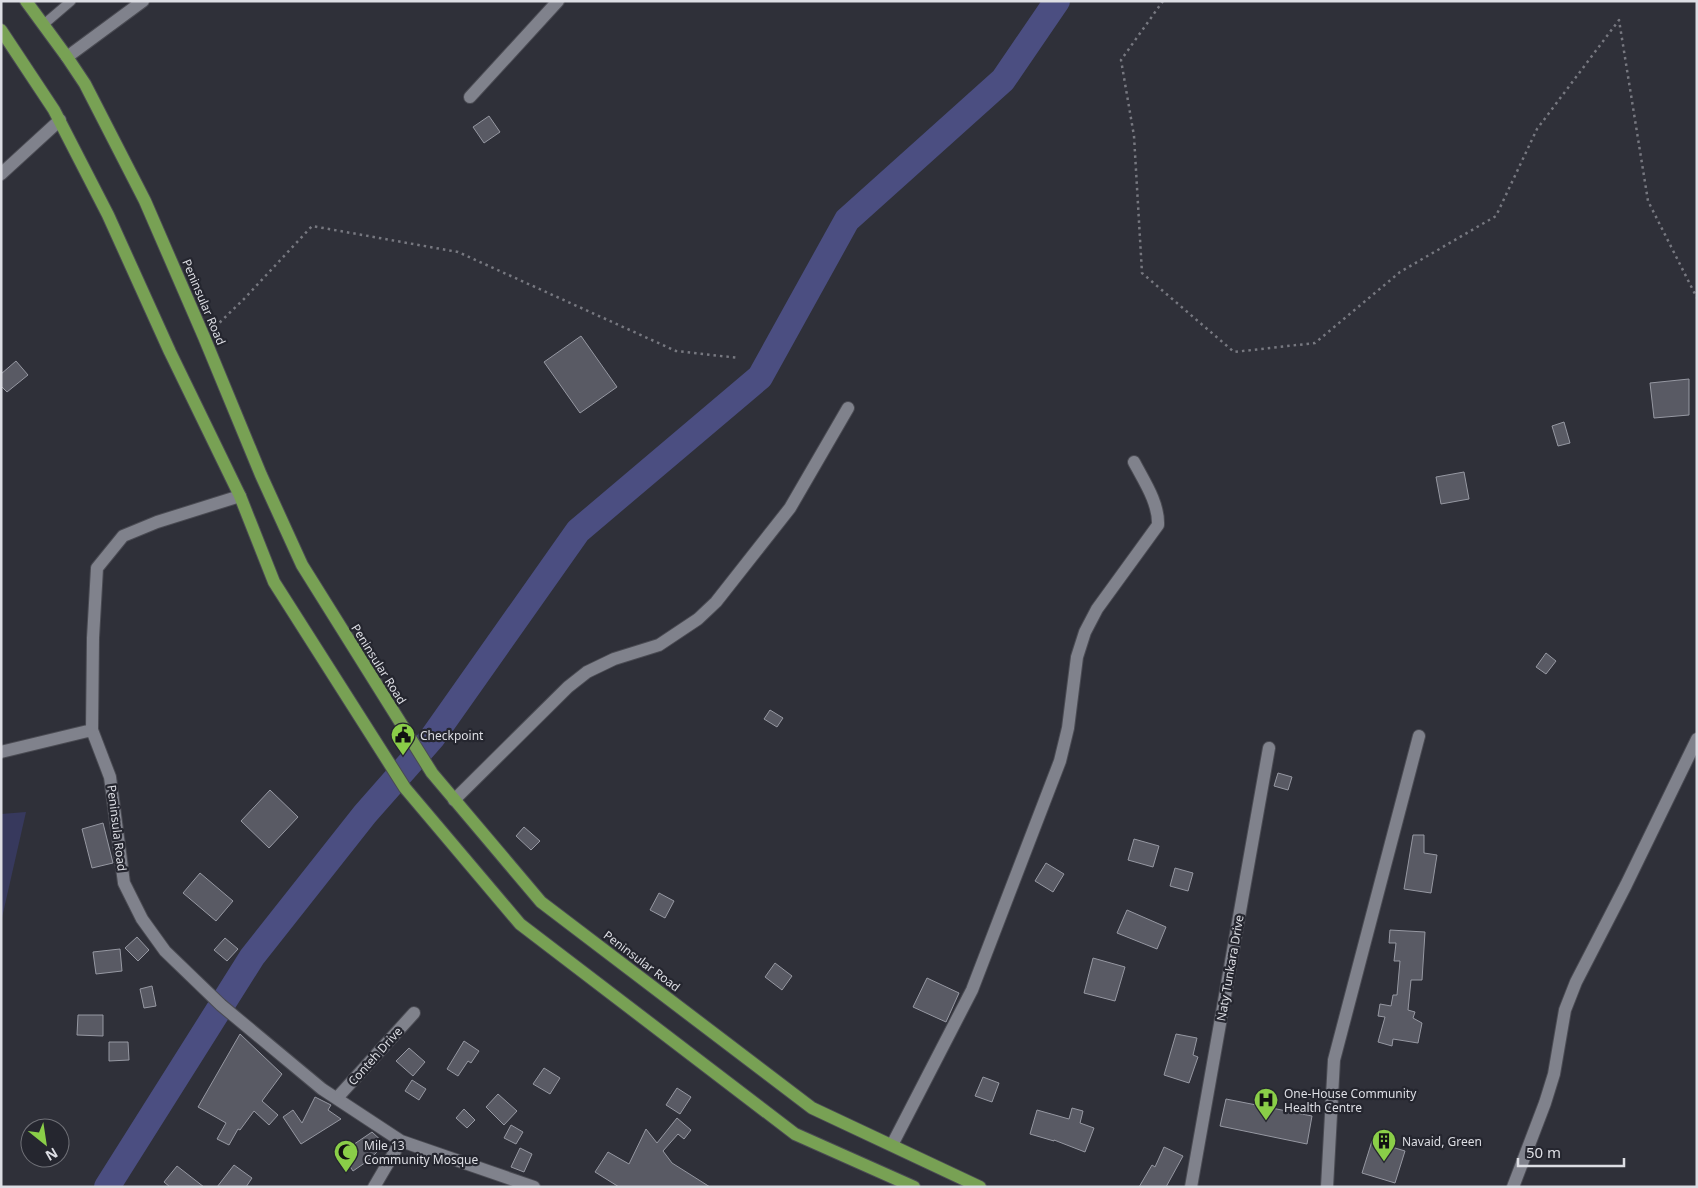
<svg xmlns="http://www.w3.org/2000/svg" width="1698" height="1188" font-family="'Noto Sans',sans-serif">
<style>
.green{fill:#37395d}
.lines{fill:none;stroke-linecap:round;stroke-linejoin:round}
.river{stroke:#4b4e81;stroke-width:26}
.building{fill:#595a64;stroke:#9698a2}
.service-casing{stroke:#4a4b53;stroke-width:11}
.minor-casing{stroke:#4a4b53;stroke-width:14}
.primary-casing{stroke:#4a4b53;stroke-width:14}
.path{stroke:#777880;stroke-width:2.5;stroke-dasharray:2.5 4;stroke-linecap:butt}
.service{stroke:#80828c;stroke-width:9}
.minor{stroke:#80828c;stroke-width:12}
.primary{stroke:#78a154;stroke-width:12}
.labels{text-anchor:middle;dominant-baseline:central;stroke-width:4.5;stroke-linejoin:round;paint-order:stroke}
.street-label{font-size:12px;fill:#dddee4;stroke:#25262f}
.poi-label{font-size:12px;fill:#dddee4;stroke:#25262f;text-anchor:start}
</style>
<rect width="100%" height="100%" fill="#2f3039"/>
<path class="green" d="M26,812L1,922V814Z"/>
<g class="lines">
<path class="river" d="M107,1187L252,957L365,814L432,738L578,531L760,377L847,220L1003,80L1057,1"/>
</g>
<path class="building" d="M489,116L500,132L484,143L473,127Z
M581,336L617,387L580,413L544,362Z
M16,361L28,375L7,392L1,386V374Z
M1689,379V415L1654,418L1650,383Z
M1564,422L1570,443L1558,446L1552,426Z
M1464,472L1469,499L1441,504L1436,477Z
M1546,653L1556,661L1546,674L1536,667Z
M770,710L783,718L777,727L764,719Z
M1278,773L1292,777L1288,790L1274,786Z
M270,790L298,817L269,848L241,821Z
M103,823L113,863L92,868L82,829Z
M524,827L540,841L531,850L516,836Z
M1413,835H1424V853L1437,855L1431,893L1404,889Z
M1134,839L1159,846L1153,867L1128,860Z
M1046,863L1064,874L1053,892L1035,881Z
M1175,868L1193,873L1188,891L1170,886Z
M200,873L233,901L216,921L183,893Z
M659,893L674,901L665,918L650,910Z
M1127,910L1166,927L1157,949L1117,933Z
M1390,930L1425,932L1422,980H1411L1408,1010L1415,1012L1413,1018L1422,1023L1418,1043L1393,1039L1392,1046L1378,1042L1385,1017L1378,1016L1380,1004L1391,1006L1393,995H1397L1400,961H1394L1396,943H1389Z
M137,937L149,950L138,961L125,948Z
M225,938L238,949L227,961L214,950Z
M120,949L122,971L96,974L93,952Z
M1093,958L1125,967L1115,1001L1084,993Z
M775,963L792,976L782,990L765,977Z
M927,978L959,993L946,1022L913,1007Z
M152,986L156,1006L144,1008L140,989Z
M78,1015H103V1036L77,1035Z
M240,1034L282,1074L262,1101L278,1115L269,1125L254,1111L240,1130L238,1129L229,1145L217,1139L226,1123L198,1107Z
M1176,1034L1197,1038L1193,1055L1198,1057L1189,1083L1164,1075Z
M464,1041L479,1051L471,1063L468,1061L458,1076L447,1069Z
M109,1042H128L129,1060L109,1061Z
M409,1048L425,1062L413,1076L396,1061Z
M544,1068L560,1078L550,1094L533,1084Z
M983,1077L999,1083L992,1102L975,1096Z
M412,1080L426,1089L419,1100L405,1091Z
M677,1088L691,1097L680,1114L666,1105Z
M498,1094L517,1111L504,1125L486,1107Z
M315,1097L331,1105L328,1110L341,1119L301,1144L283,1117L293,1110L302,1123Z
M1226,1099L1312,1116L1307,1144L1220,1126Z
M1072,1108L1083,1111L1080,1123L1094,1128L1085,1152L1054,1140V1141L1030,1134L1037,1110L1069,1119Z
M464,1109L475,1120L467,1128L456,1118Z
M677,1118L691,1130L684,1139L678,1134L663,1151L672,1163L710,1187H619L595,1172L608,1152L629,1164L646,1129L657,1143Z
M511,1125L523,1132L516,1144L504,1138Z
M372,1132L385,1144L369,1160L353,1171L341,1153Z
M1372,1141L1405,1151L1395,1183L1362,1173Z
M1164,1147L1183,1156L1166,1187H1139L1152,1165L1155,1167Z
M520,1148L532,1154L524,1172L511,1167Z
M234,1165L252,1178L246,1187H217Z
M177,1166L204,1187H170L164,1182Z"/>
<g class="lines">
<defs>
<path id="service" d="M43,25L71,1"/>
<path id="minor" d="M67,57L143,1
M470,97L558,1
M1,174L60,120
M240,496L157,522L123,536L97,568L93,638L92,730L110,777L124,883L142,919L165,951L221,1005L322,1089L401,1141L534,1187
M1,752L92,730
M454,800L568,687L587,672L614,659L659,645L698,619L716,602L790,508L848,408
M337,1098L414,1013
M892,1145L972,990L1060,761L1068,728L1077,657L1085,632L1097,609L1158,525C1159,503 1144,481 1134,462
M374,1187L401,1141
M1191,1187L1269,748
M1327,1187L1334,1060L1419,736
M1513,1187L1545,1103L1554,1074L1565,1010L1576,982L1626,885L1697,739"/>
<path id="primary" d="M26,1L67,57L85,84L145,201L204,337L261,475L302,565L432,773L541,902L812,1108L980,1187
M1,30L54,110L108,215L170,352L240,496L274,582L405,788L520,924L795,1134L914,1187"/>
</defs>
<use href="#service" class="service-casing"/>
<use href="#minor" class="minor-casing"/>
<use href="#primary" class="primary-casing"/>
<path class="path" d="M1163,1L1121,60L1134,136L1142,273L1234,352L1315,343L1400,272L1496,216L1537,129L1619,20L1648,201L1697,298
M215,327L244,299L312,226L458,252L676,351L739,358"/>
<use href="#service" class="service"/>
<use href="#minor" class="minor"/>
<use href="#primary" class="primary"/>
</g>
<defs>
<symbol id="civic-pin" viewBox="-11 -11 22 30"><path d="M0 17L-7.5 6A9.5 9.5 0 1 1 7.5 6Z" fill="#8ace48" stroke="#25262f"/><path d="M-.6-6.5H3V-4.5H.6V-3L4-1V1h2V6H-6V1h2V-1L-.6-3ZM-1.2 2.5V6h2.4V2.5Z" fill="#111"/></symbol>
<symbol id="hospital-pin" viewBox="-11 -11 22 30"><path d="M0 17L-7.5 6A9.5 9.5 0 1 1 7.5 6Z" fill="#8ace48" stroke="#25262f"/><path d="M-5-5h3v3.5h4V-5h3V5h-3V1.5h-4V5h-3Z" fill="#111"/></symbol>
<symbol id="building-pin" viewBox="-11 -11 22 30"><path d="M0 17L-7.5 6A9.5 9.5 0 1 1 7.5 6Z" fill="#8ace48" stroke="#25262f"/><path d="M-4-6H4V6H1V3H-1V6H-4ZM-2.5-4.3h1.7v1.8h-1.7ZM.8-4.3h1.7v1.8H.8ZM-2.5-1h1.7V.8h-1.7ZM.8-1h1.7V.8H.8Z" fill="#111"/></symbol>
<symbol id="mosque-pin" viewBox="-11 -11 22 30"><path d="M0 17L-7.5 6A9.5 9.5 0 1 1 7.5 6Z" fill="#8ace48" stroke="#25262f"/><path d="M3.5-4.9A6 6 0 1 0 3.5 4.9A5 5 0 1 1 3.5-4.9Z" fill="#111"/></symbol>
</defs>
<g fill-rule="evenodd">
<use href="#civic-pin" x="389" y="721" width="28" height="38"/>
<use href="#hospital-pin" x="1252" y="1086" width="28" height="38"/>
<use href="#building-pin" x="1370" y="1127" width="28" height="38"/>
<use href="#mosque-pin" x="332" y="1138" width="28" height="38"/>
</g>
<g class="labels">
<g class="street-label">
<text transform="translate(204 302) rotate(67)">Peninsular Road</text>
<text transform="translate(379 664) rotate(58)">Peninsular Road</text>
<text transform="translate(117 828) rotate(83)">Peninsula Road</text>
<text transform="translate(642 961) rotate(37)">Peninsular Road</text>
<text transform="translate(1230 968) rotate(-80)">Naty Tunkara Drive</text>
<text transform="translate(375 1056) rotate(-48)">Conteh Drive</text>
</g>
<g class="poi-label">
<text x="420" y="735">Checkpoint</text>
<text x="1284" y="1093">One-House Community<tspan x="1284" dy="14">Health Centre</tspan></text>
<text x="1402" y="1141">Navaid, Green</text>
<text x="364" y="1145">Mile 13<tspan x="364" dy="14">Community Mosque</tspan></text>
</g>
</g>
<rect width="1698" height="1188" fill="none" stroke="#dddee4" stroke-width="5"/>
<g transform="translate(45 1143) rotate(150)"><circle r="24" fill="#25262f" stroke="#6f7077"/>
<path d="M0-4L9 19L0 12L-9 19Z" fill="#8ace48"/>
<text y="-8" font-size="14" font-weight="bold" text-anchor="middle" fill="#dddee4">N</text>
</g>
<path d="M1518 1158v8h106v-8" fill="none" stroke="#dddee4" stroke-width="2.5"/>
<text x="1526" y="1158" font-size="15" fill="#dddee4" stroke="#25262f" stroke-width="4" paint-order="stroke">50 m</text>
</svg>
